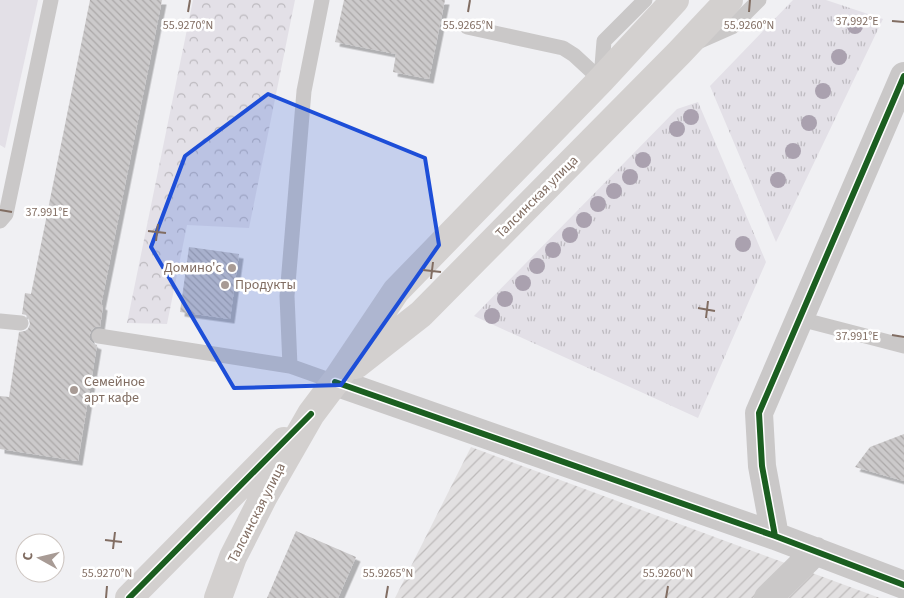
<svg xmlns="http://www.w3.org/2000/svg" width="904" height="598" font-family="'Source Sans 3',sans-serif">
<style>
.industrial{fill:url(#industrial-furrows)}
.grass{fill:url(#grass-tufts)}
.forest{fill:url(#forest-crowns)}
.park{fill:#e3e0e7}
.building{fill:url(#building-back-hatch);filter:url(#shadow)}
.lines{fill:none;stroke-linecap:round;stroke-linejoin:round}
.lane{stroke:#cac8c8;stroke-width:15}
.street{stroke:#cac8c8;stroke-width:28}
.secondary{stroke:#d3d0cf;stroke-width:28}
.cycleway-casing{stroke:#fff;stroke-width:9}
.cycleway{stroke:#1b5e20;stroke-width:6}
.tree{fill:#aaa1af}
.marked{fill:#1d4ed8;fill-opacity:0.2;stroke:#1d4ed8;stroke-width:4;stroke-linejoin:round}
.ticks{fill:none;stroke:#816d62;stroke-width:2}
.poi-dot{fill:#a89b95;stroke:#fff;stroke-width:2}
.labels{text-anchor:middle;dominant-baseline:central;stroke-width:5;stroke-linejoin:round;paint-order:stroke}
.street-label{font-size:14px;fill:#816d62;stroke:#fff}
.poi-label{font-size:14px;fill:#816d62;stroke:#fff;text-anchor:start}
.ticks-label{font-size:12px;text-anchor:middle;fill:#816d62;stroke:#fff;stroke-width:5;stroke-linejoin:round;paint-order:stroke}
</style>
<defs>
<pattern id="industrial-furrows" width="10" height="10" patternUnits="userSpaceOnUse" patternTransform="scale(1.25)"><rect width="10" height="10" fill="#e2e0e1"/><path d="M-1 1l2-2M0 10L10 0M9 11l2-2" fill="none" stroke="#bdbaba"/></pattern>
<pattern id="grass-tufts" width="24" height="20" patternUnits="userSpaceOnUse" patternTransform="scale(1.25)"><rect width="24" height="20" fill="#e3e0e7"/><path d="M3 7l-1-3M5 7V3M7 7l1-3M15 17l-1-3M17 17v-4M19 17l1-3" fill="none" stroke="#bdbabf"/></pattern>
<pattern id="forest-crowns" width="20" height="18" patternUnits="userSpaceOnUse" patternTransform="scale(1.25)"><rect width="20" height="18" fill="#e3e0e7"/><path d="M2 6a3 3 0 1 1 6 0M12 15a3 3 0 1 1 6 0" fill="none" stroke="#bdbabf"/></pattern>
<pattern id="building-back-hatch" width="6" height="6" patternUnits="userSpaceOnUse" patternTransform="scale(1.25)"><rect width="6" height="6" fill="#cccacb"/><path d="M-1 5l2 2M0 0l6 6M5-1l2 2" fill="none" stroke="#aba8a8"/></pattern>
<filter id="shadow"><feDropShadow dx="4.5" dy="4.5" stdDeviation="0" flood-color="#0004"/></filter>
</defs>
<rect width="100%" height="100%" fill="#f0f0f3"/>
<path class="industrial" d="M471,447L880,598H395Z"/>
<path class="grass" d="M793,0H826L883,19L776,242L710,86Z
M698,102L766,262L698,418L474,316L677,109Z"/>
<path class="forest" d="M193,0H295L249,228L187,225L167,324L127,323Z"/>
<path class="park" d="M0,0H38L5,148L0,145Z"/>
<path class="building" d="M90,0H162L101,305L103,306L100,327H95L91,331L90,334V340L94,344L97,345L78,461L0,449V396L9,397L19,332L25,331L28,329L30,324L29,319L26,315L22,314L25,293L31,294Z
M344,0H445L429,79L393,72L396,54L335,42Z
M189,247L239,254L230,319L180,312Z
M904,434V481L855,467L870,447Z
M296,531L356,557L338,598H267Z"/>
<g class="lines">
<path class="lane" d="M467,27L563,48L574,55L601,80
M698,42L732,27L759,0
M601,78L604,41L645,0
M0,221L6,214L51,0
M800,319L904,346
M0,321L21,323
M99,336L290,366L335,382
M290,366L287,296L304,91L322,0"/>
<path class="street" d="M335,382L775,536L904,585
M775,536L762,466L759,413L904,76
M768,598L816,551"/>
<path class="secondary" d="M356,365L421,314L679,53L729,0
M129,598L284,441
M218,598L233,557L264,496L311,414L335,382L396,291L601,80L675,0"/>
<defs>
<path id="cycleway" d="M335,382L775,536L904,585
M775,536L762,466L759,413L904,76
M129,598L311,414"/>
</defs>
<use href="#cycleway" class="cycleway-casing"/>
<use href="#cycleway" class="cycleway"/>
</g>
<g class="tree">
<circle cx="855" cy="26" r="8"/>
<circle cx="839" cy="57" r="8"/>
<circle cx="823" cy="91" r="8"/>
<circle cx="691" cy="117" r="8"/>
<circle cx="809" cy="123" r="8"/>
<circle cx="677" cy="129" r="8"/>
<circle cx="793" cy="151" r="8"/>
<circle cx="643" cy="160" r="8"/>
<circle cx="630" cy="177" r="8"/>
<circle cx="778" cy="180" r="8"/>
<circle cx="614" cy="191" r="8"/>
<circle cx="598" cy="204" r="8"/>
<circle cx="584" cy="220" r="8"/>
<circle cx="570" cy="235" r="8"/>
<circle cx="743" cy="244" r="8"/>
<circle cx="553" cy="250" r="8"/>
<circle cx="537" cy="266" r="8"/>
<circle cx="523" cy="283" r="8"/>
<circle cx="505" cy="299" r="8"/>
<circle cx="492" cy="316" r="8"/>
</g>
<path class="marked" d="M268,94L425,158L439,245L341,385L234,388L151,247L185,156Z"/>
<path class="ticks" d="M188,12L190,0M468,12L470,0M749,12L750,0M892,21L904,22M0,210L12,212M148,231L166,233M156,241L158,224M423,270L441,272M431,279L433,262M698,308L715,311M706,318L708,301M892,335L904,337M105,540L122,542M113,549L115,532M106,598L107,586M386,598L388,586M666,598L668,586"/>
<g class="poi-dot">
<circle cx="232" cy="268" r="5"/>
<circle cx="225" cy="285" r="5"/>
<circle cx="74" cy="390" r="5"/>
</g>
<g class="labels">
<g class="street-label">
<text transform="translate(537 197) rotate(-45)">Талсинская улица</text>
<text transform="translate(257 513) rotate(-63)">Талсинская улица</text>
</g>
<g class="poi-label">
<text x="222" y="268" text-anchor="end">Домино'c</text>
<text x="235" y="285">Продукты</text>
<text x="84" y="382">Семейное<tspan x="84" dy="16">арт кафе</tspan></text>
</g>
</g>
<g class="ticks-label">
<text x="857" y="25">37.992°E</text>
<text x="188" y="29">55.9270°N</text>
<text x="468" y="29">55.9265°N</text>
<text x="749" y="29">55.9260°N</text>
<text x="47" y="216">37.991°E</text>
<text x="857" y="340">37.991°E</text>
<text x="107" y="577">55.9270°N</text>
<text x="388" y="577">55.9265°N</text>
<text x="668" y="577">55.9260°N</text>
</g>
<g transform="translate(40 558) rotate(278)"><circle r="24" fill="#ffffff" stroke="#cdc5c0"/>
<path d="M0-4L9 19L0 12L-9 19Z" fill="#a89b95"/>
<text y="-8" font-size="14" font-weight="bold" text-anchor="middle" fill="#816d62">С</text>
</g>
</svg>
